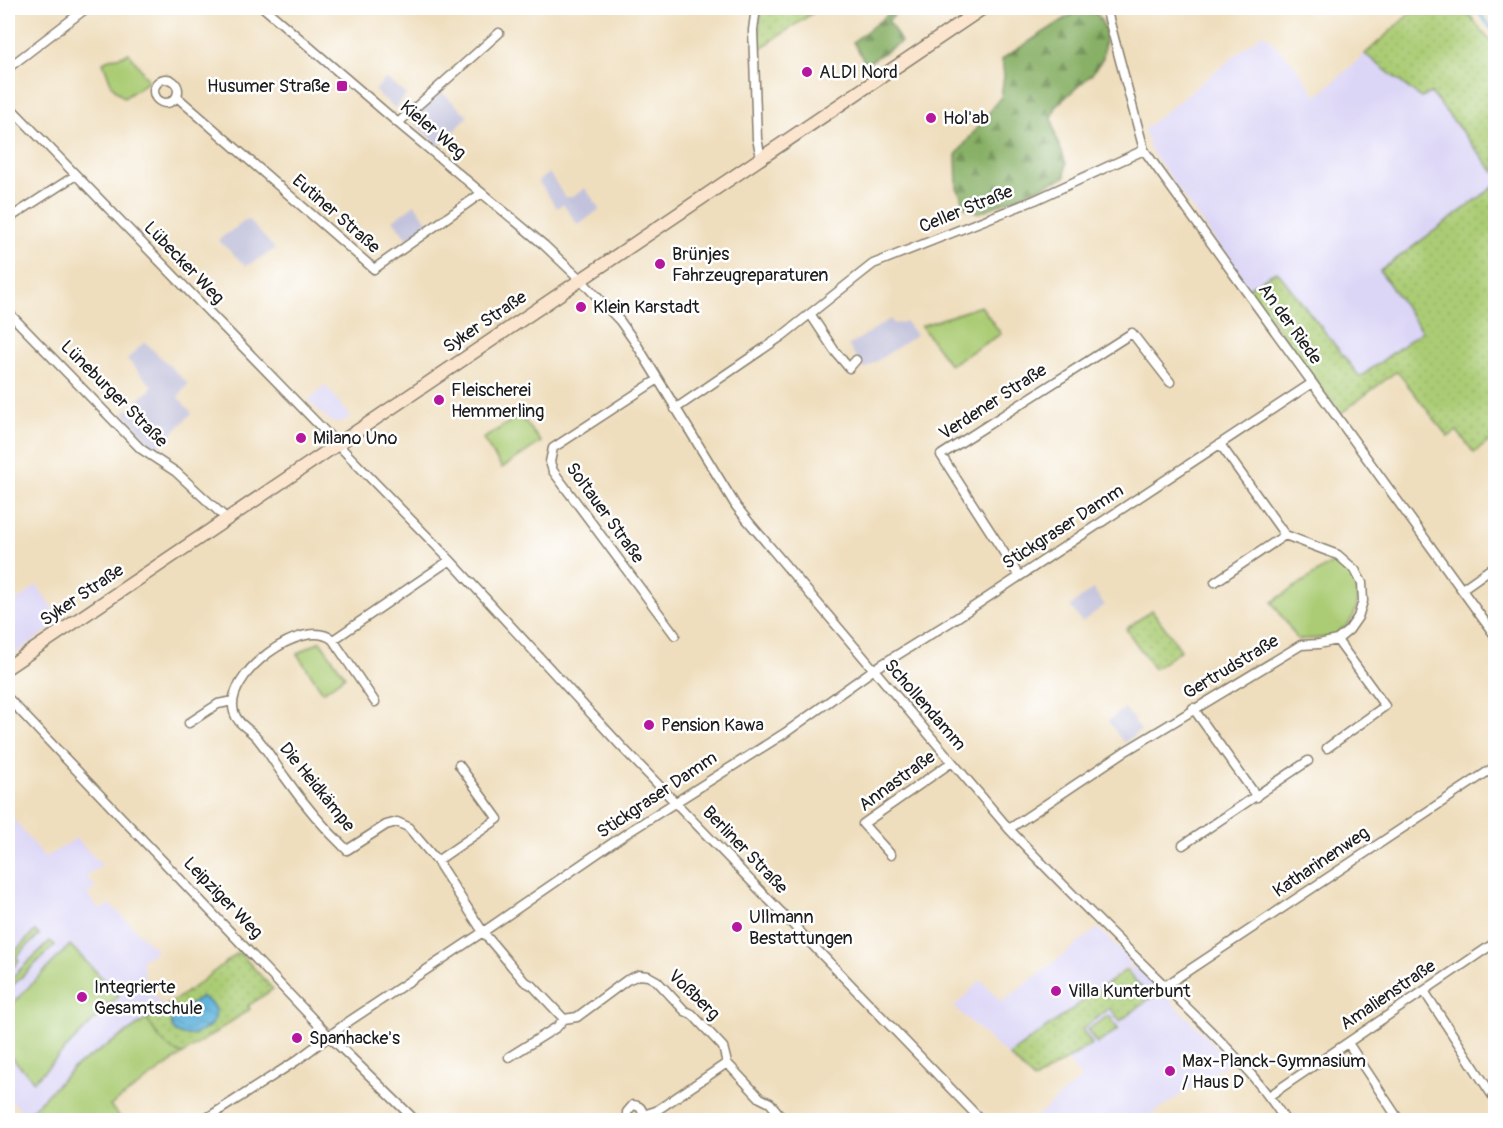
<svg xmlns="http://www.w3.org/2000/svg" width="1503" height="1128" font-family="Pangolin,sans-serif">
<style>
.built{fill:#dcd6f6}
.industrial{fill:#c2c2dc}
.grass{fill:url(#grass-dots);stroke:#647448;stroke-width:1.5}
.forest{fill:url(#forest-firs);stroke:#526641;stroke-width:1.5}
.green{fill:#abcc74;stroke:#647448;stroke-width:1.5}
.water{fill:url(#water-waves);stroke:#3f687c;stroke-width:1.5}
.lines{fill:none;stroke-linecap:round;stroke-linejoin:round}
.stream{stroke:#62b4dd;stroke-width:3}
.street-casing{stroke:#867d6c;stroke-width:11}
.secondary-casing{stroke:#867d6c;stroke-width:15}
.street{stroke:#fff;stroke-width:8}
.secondary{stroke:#fbe5cf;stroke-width:12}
.poi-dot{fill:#b5179e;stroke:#fff;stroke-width:2}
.labels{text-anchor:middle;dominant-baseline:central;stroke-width:5;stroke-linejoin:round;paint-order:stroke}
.poi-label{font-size:18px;fill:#1c1c1c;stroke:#fff;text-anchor:start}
.street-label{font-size:18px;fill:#1c1c1c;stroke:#fff}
</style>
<defs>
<pattern id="grass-dots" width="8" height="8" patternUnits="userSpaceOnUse" patternTransform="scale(1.5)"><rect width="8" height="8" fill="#abcc74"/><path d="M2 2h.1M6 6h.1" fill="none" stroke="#93af64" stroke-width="1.8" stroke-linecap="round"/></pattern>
<pattern id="forest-firs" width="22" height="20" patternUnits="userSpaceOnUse" patternTransform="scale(1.5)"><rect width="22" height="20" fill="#88b066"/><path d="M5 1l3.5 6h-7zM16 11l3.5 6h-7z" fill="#6e8e53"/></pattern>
<pattern id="water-waves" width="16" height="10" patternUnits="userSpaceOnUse" patternTransform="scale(1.5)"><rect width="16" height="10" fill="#62b4dd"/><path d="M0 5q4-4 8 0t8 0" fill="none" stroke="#549abd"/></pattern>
</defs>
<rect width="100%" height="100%" fill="#fff"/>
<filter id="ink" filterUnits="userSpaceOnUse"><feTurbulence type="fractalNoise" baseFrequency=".0167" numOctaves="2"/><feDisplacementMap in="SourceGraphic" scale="12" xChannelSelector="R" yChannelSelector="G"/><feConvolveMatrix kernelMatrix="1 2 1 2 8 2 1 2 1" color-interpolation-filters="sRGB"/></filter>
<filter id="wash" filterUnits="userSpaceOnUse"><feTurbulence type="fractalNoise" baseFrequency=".008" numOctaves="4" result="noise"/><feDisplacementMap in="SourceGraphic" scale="24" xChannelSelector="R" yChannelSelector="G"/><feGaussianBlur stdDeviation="1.35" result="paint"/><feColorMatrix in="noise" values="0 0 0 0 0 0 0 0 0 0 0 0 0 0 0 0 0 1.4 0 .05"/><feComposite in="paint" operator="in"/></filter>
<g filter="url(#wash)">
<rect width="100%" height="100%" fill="#efdebd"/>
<path class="built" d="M1263,33L1290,59L1317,96L1365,54L1421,98L1430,92L1495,173V186L1381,271L1422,331L1360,377L1277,271L1248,288L1150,149L1144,129Z
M325,385L351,417L339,423L332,422L308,401Z
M37,585L61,621L8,659V608Z
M8,812L45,858L76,838L102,865L86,876L96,888L87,894L100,910L110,904L157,951L142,960L146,987L165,1007L73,1068L26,1116L8,1096Z
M1098,928L1133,963L1078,1004L1135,965L1231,1061L1143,1120H1032L1081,1078L1066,1058L1034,1080L954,1007L981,980L1002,1002Z"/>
<path class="industrial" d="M386,78L406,95L395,108L375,91Z
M442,92L468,116L439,146L413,122L414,118Z
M549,173L565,197H573L585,188L600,209L578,225L563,204L557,208L538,181Z
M415,204L429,224L407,239L393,220Z
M248,219L275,249L246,266L218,240Z
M890,319L894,324L906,322L916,335L865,369L848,346Z
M145,342L188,384L178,397L192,413L156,450L124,413L153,387L127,359Z
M1093,589L1105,605L1082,622L1070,606Z
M1125,708L1141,730L1124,743L1108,721Z"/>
<path class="grass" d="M761,8H820L758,50Z
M1416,8H1464L1495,47V173L1431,93L1421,98L1365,54Z
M1495,186V437L1474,453L1457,431L1448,437L1397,371L1340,414L1248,288L1277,271L1360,377L1422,331L1380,271Z
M1152,610L1181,650L1154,669L1126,629Z
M239,952L273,989L248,1006L250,1009L183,1054C164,1049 157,1035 147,1019L194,987Z
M1126,970L1151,998L1120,1021L1110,1008L1082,1029L1092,1044L1034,1080L1009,1055Z"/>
<path class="forest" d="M1080,9L1097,14L1106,30L1103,58L1092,74L1056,106L1052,118L1056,137L1066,163L1065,177L979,213L966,208L957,187L956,155L1001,97L1004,76L1002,59Z
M891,12L894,16L888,20L901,42L866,64L853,42Z"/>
<path class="green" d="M129,53L149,81L124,98L112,86L103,62C112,56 120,58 129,53Z
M981,306L1001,334L950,365L921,326Z
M520,415L541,442L502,468L483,439Z
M1336,560C1366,576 1365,620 1334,635C1322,641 1310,637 1298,640L1272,602Z
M320,641L345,676L323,692L297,654Z
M35,931L39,935L16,957L19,961L8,972V951L12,954Z
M50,941L55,945L8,990V981Z
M70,945L119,995L34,1081L8,1054V1008Z
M1109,1015L1118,1029L1097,1044L1087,1030Z
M147,1019C157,1035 164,1049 183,1054L110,1106L123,1120H31L26,1116L73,1068Z"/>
<path class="water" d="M201,997C206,999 209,1001 212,1005C231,1027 169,1053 171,1018Z"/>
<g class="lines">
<path class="stream" d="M1475,8L1496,34"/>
</g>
</g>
<g filter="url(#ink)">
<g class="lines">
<defs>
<path id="street" d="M264,8L398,123L544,245L580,279L620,321L637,345L736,506L748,521L1009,829C1059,882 1111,933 1164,985C1207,1028 1252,1068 1285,1120
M756,8L753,30L757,139L761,157
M1106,8L1144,150L1496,637
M8,68L84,10L82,8
M154 91a12 12 0 1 1 24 0a12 12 0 1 1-24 0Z
M177,97L374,269L482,193
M8,105L450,560L621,746L981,1120
M398,123L499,33
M8,219L76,175
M8,312L141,449L176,472L227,519
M811,315L834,350L849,368L856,360
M657,380L553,448L550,462L553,471L675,635
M675,409L782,336L873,264L1035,200L1144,150
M450,560L333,640C303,615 223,676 234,712C237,724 250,729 258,739C268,751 275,764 284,776C303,803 323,827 347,850L386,825L397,822L408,827L437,861L483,932L524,981L533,986L564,1019L577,1017L627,980L639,975L648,976L657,981L685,1011L692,1014L723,1047L727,1063L760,1098L770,1103L784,1120
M1019,576L941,455L1132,333L1170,382
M1215,582L1285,535
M1462,589L1496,565
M333,640L375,702
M8,698L330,1037L415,1120
M1193,708L1257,797
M189,723L218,704L233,701
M1327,748L1385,706L1337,640
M1009,829L1124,752L1301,645L1319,644L1337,640L1349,630L1358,617L1363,601L1362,583L1355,570L1338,555L1285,535L1220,444
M1183,845L1308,761
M891,855L863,824L952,762
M437,861L498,819L459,765
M1165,986L1496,766
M1424,991L1496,1101
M1348,1043L1399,1120
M509,1057L557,1027L564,1019
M1269,1096L1496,942
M204,1120L296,1061L348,1022L483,932L627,833L785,733L873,670L955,619L1312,383
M631,1120L628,1117L627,1112L633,1105C640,1106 642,1108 643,1115
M639,1120L643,1115L656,1111L727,1063"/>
<path id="secondary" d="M8,667L983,8"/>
</defs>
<use href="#street" class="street-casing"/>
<use href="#secondary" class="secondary-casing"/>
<use href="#street" class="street"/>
<use href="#secondary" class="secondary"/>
</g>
</g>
<g class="poi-dot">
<circle cx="807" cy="72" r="6"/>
<rect x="336" y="80" width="12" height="12" rx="3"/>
<circle cx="931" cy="118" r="6"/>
<circle cx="660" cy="264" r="6"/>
<circle cx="581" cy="307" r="6"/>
<circle cx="439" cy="400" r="6"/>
<circle cx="301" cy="438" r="6"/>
<circle cx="649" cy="725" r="6"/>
<circle cx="737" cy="927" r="6"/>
<circle cx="1056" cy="991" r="6"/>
<circle cx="82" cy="997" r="6"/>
<circle cx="297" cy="1038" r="6"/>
<circle cx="1170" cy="1071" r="6"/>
</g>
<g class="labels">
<g class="poi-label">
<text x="819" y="72">ALDI Nord</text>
<text x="330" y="86" text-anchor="end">Husumer Straße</text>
<text x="943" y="118">Hol'ab</text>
<text x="672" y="254">Brünjes<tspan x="672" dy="21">Fahrzeugreparaturen</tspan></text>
<text x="593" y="307">Klein Karstadt</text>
<text x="451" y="390">Fleischerei<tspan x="451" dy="21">Hemmerling</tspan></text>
<text x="313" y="438">Milano Uno</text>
<text x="661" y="725">Pension Kawa</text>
<text x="749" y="917">Ullmann<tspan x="749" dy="21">Bestattungen</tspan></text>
<text x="94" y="987">Integrierte<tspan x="94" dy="21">Gesamtschule</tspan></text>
<text x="1068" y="991">Villa Kunterbunt</text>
<text x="309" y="1038">Spanhacke's</text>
<text x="1182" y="1061">Max-Planck-Gymnasium<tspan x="1182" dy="21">/ Haus D</tspan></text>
</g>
<g class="street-label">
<text transform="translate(433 130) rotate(40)">Kieler Weg</text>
<text transform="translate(966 209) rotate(-22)">Celler Straße</text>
<text transform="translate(336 214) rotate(41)">Eutiner Straße</text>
<text transform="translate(184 263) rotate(46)">Lübecker Weg</text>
<text transform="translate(485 322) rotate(-34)">Syker Straße</text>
<text transform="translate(1290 324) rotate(54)">An der Riede</text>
<text transform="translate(114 394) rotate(45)">Lüneburger Straße</text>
<text transform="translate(993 402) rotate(-33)">Verdener Straße</text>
<text transform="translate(605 513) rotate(54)">Soltauer Straße</text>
<text transform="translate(1063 527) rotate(-33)">Stickgraser Damm</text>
<text transform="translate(82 595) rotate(-34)">Syker Straße</text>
<text transform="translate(1231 667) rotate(-31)">Gertrudstraße</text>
<text transform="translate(925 705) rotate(49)">Schollendamm</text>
<text transform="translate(897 781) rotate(-36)">Annastraße</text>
<text transform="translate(317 787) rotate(51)">Die Heidkämpe</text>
<text transform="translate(657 795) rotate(-34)">Stickgraser Damm</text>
<text transform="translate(745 850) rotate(46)">Berliner Straße</text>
<text transform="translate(1321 862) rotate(-34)">Katharinenweg</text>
<text transform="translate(223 898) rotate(46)">Leipziger Weg</text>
<text transform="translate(694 995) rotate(44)">Voßberg</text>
<text transform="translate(1388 995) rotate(-34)">Amalienstraße</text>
</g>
</g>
<rect width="1503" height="1128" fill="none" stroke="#fff" stroke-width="30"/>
</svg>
